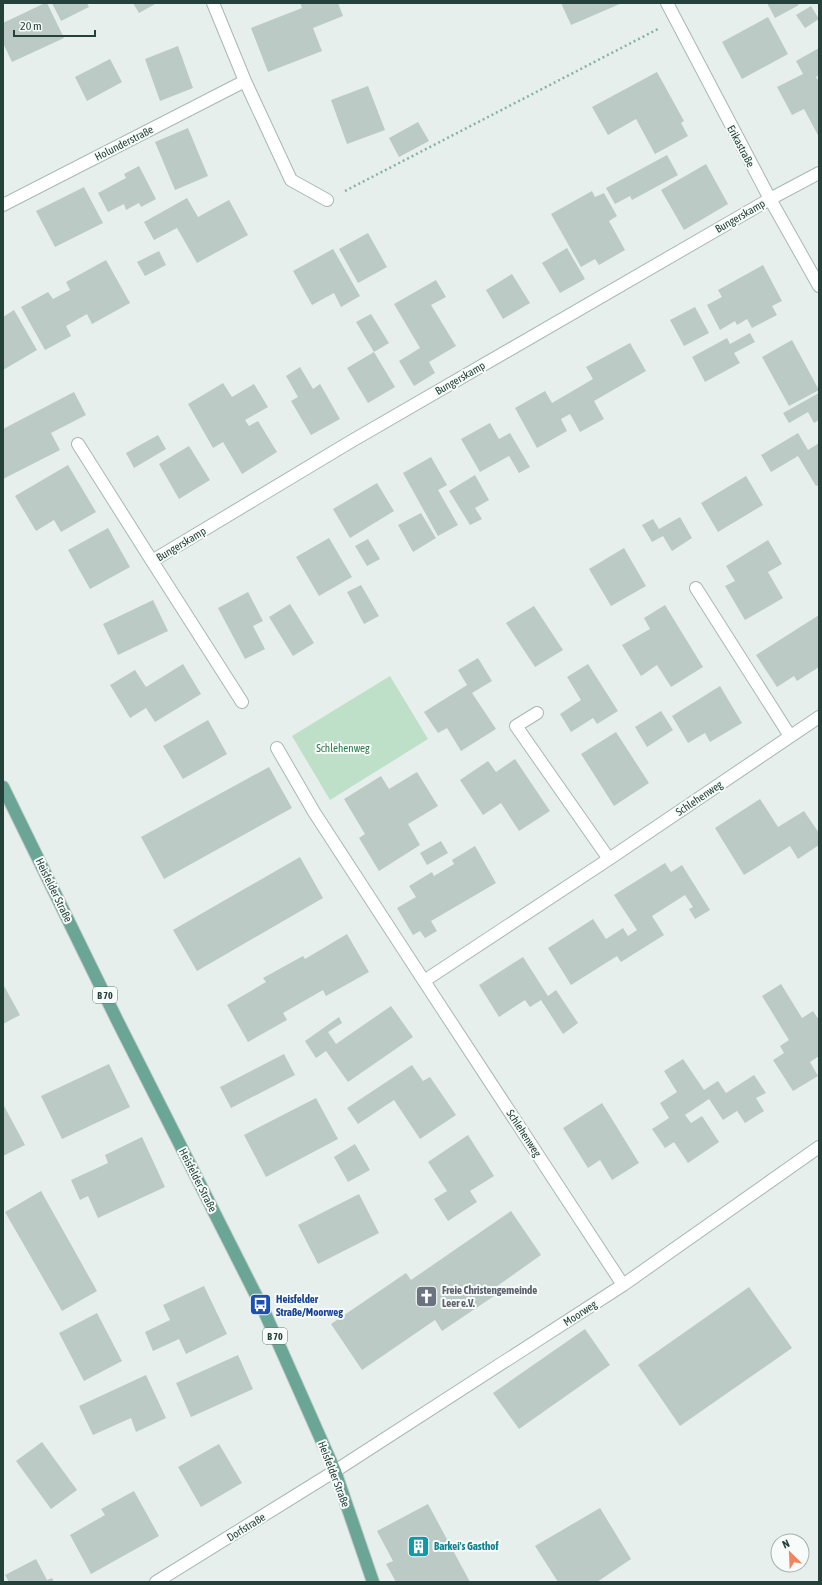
<svg xmlns="http://www.w3.org/2000/svg" width="822" height="1585" font-family="'Asap Condensed',sans-serif">
<style>
.green{fill:#bfe0c8}
.building{fill:#bbcac4}
.lines{fill:none;stroke-linecap:round;stroke-linejoin:round}
.minor-casing{stroke:#a8b8b2;stroke-width:14}
.primary-casing{stroke:#c2cac8;stroke-width:14}
.path{stroke:#86b3a5;stroke-width:2.5;stroke-dasharray:2 3;stroke-linecap:butt}
.minor{stroke:#fff;stroke-width:12}
.primary{stroke:#6aa596;stroke-width:12}
.labels{text-anchor:middle;dominant-baseline:central;stroke-width:4;stroke-linejoin:round;paint-order:stroke}
.shield{fill:#f7fbf9;stroke:#637a73;stroke-width:1}
.shield-label{font-size:10px;font-weight:bold;fill:#24423a}
.street-label{font-size:11px;fill:#24423a;stroke:#f7fbf9}
.park-label{font-size:11px;fill:#2d7a4b;stroke:#f7fbf9}
.worship-label{font-size:11px;font-weight:bold;fill:#5b616d;stroke:#f7fbf9;text-anchor:start}
.transit-label{font-size:11px;font-weight:bold;fill:#164399;stroke:#f7fbf9;text-anchor:start}
.culture-label{font-size:11px;font-weight:bold;fill:#0d838f;stroke:#f7fbf9;text-anchor:start}
</style>
<rect width="100%" height="100%" fill="#e6efeb"/>
<path class="green" d="M390,676L428,739L330,800L292,736Z"/>
<path class="building" d="M45,3H47L64,38L12,62L3,43V23Z
M52,3H87L89,7L61,21Z
M133,3H157L139,13Z
M300,3H338L343,16L313,28L322,51L268,72L251,28L302,8Z
M561,3H622L571,25Z
M767,3H797L799,5L775,18Z
M811,6L819,19L805,28L796,15Z
M768,17L788,54L742,79L722,42Z
M178,46L193,88L160,101L145,59Z
M819,48V75L816,77L819,82V137L804,109L792,115L777,87L803,74L796,61Z
M110,59L122,82L87,101L75,77Z
M657,72L684,121L681,123L688,136L655,154L636,119L608,135L592,107Z
M368,86L385,130L347,144L331,100Z
M418,122L429,141L399,157L389,138Z
M188,128L208,176L175,190L155,142Z
M667,155L678,175L632,200L630,196L615,204L606,188Z
M706,164L728,204L684,230L661,190Z
M139,166L156,199L141,207L139,203L126,210L124,204L108,212L98,193L126,178L124,174Z
M84,187L103,223L55,247L36,211Z
M592,191L595,197L604,193L617,216L609,221L625,250L599,265L595,259L581,267L551,214Z
M187,198L198,217L229,200L248,235L197,263L177,228L154,240L144,222Z
M368,233L387,267L358,283L339,249Z
M567,248L585,279L560,293L542,263Z
M333,249L360,296L341,307L334,293L312,305L293,271Z
M159,251L166,265L145,276L137,262Z
M106,260L130,303L92,324L87,314L66,326L71,336L45,350L21,307L48,292L53,299L70,290L66,282Z
M763,265L782,301L772,306L777,315L752,328L747,319L737,325L735,321L720,330L707,305L722,297L718,290Z
M512,274L530,303L503,319L486,290Z
M436,280L446,297L431,305L456,346L429,362L435,373L414,386L399,361L420,348L394,304Z
M695,307L709,333L684,346L670,320Z
M14,310L37,350L3,370V317Z
M371,314L389,343L374,352L356,322Z
M750,333L755,342L734,353L740,363L705,382L692,357L727,338L730,344Z
M792,340L819,390L789,406L762,357Z
M630,343L646,371L594,401L604,419L580,432L570,414L561,419L567,431L537,448L515,408L545,391L552,403L593,379L586,367Z
M374,352L395,387L368,403L347,368Z
M300,367L313,389L320,384L340,419L311,435L291,401L298,397L286,376Z
M223,383L232,397L254,384L268,407L245,420L249,426L258,421L277,452L242,474L223,442L213,448L188,404Z
M74,392L86,415L51,433L60,450L3,479V429Z
M819,393V420L814,423L808,412L789,423L783,413Z
M490,423L499,439L510,433L530,467L519,473L509,456L480,472L461,439Z
M798,433L808,450L819,443V485L816,486L798,456L771,472L761,455Z
M158,435L166,449L134,468L126,453Z
M189,446L210,480L179,499L159,464Z
M431,457L447,485L438,490L458,525L438,536L403,473Z
M68,465L96,512L61,532L54,520L36,531L15,496Z
M475,475L489,500L475,508L482,519L470,525L449,491Z
M746,476L763,505L718,532L701,503Z
M377,483L394,511L350,538L333,509Z
M421,513L436,538L413,552L398,525Z
M680,517L692,538L672,551L663,536L652,542L642,525L653,519L659,529Z
M108,528L130,567L90,589L68,550Z
M329,538L352,577L319,596L296,557Z
M368,539L380,559L367,566L355,546Z
M768,540L782,564L768,572L783,598L745,620L725,586L735,581L726,566Z
M624,548L646,586L611,606L589,569Z
M361,585L379,616L364,624L347,592Z
M248,592L263,621L253,626L265,649L245,659L218,608Z
M153,600L168,631L118,655L103,624Z
M290,604L314,643L293,656L269,617Z
M665,605L703,667L671,687L657,665L641,676L622,645L650,629L644,618Z
M534,606L563,650L535,667L506,623Z
M819,615V667L797,681L794,676L777,687L756,655Z
M478,658L492,681L472,693L496,729L461,751L447,728L438,733L424,712L467,685L458,670Z
M183,664L201,694L155,722L146,708L130,718L110,685L135,670L146,687Z
M588,664L618,711L597,724L593,718L571,732L560,714L581,700L567,677Z
M720,686L742,723L710,742L705,733L688,743L672,716Z
M661,711L673,730L647,747L635,727Z
M208,720L227,754L183,779L163,746Z
M616,732L649,783L614,806L581,754Z
M515,759L550,811L519,831L501,803L483,815L460,780L488,761L496,772Z
M269,767L292,808L164,879L141,837Z
M417,772L438,806L408,824L420,845L379,871L359,838L365,834L344,799L381,776L389,789Z
M760,799L778,827L804,811L819,833V845L798,859L790,846L744,875L715,828Z
M441,841L448,853L427,865L420,853Z
M475,846L496,883L431,921L437,931L425,938L420,931L413,935L397,908L416,897L409,886L432,872L434,876L454,864L452,860Z
M300,857L323,898L197,971L173,930Z
M665,863L671,872L682,865L710,910L695,919L689,909L693,907L685,895L652,916L664,935L621,962L617,956L571,985L548,948L593,919L606,939L623,928L628,936L637,930L614,895Z
M347,934L369,972L326,996L323,990L283,1013L287,1020L248,1042L227,1005L266,982L263,978L303,956L305,959Z
M523,957L548,996L556,990L578,1023L563,1034L541,1000L530,1007L525,1000L499,1017L479,985Z
M3,984L20,1015L3,1024Z
M781,984L802,1018L813,1011L819,1020V1056L810,1062L818,1076L793,1091L773,1060L784,1053L780,1046L789,1040L762,996Z
M391,1006L413,1037L348,1082L326,1051L316,1058L305,1041L339,1017L342,1023L328,1032L336,1044Z
M284,1054L295,1075L231,1108L220,1087Z
M683,1059L704,1090L718,1081L726,1093L754,1075L766,1093L756,1098L764,1111L745,1123L737,1111L723,1120L709,1099L685,1115L691,1123L702,1116L719,1142L688,1163L674,1142L665,1148L652,1129L669,1118L660,1103L677,1092L664,1071Z
M109,1064L130,1107L62,1139L41,1096Z
M412,1065L423,1081L430,1077L456,1115L420,1139L394,1100L358,1124L347,1108Z
M316,1098L338,1139L266,1177L244,1135Z
M602,1103L639,1163L612,1180L600,1160L588,1168L563,1128Z
M3,1104L25,1145L3,1156Z
M468,1135L494,1176L470,1191L477,1202L448,1221L434,1199L447,1191L428,1162Z
M142,1137L165,1187L98,1218L88,1196L80,1200L71,1180L108,1163L105,1155Z
M355,1144L370,1170L348,1182L334,1157Z
M41,1191L97,1291L62,1311L5,1212Z
M359,1194L379,1233L318,1264L298,1225Z
M511,1211L541,1255L493,1289L497,1294L442,1331L435,1320L362,1370L331,1324L406,1273L411,1280Z
M204,1286L227,1334L186,1354L179,1339L153,1351L145,1332L170,1320L163,1305Z
M749,1287L792,1348L680,1426L638,1365Z
M97,1313L122,1361L84,1381L59,1333Z
M585,1329L610,1365L519,1429L493,1393Z
M238,1355L253,1389L191,1417L176,1383Z
M146,1375L166,1418L136,1432L131,1418L93,1435L79,1406Z
M42,1442L77,1490L51,1509L16,1461Z
M219,1444L242,1483L201,1507L178,1467Z
M134,1491L159,1536L91,1574L70,1535L105,1515L101,1509Z
M428,1504L470,1582H396L386,1564L393,1561L377,1531Z
M600,1508L631,1559L597,1582H558L535,1546Z
M36,1559L47,1580L52,1578L54,1582H9L5,1575Z"/>
<g class="lines">
<defs>
<path id="minor" d="M213,3L245,81L291,180L327,200
M667,3L770,199L819,286
M3,205L245,81
M78,444L152,561L350,442L770,199L819,173
M152,561L242,702
M696,588L790,736
M537,713L516,726L609,859
M277,748L314,812L424,981
M623,1285L424,981L609,859L819,717
M156,1582L335,1471L623,1285L819,1147"/>
<path id="primary" d="M3,787L117,1020L264,1311L335,1471L373,1582"/>
</defs>
<use href="#minor" class="minor-casing"/>
<use href="#primary" class="primary-casing"/>
<path class="path" d="M345,191L658,29"/>
<use href="#minor" class="minor"/>
<use href="#primary" class="primary"/>
</g>
<defs>
<symbol id="church-square" viewBox="-11 -11 22 22"><rect x="-9" y="-9" width="18" height="18" rx="4" fill="#6b7280" stroke="#f7fbf9"/><path d="M-1.2-6h2.4v3.5h3.3v2.4h-3.3V6h-2.4V-.1h-3.3v-2.4h3.3Z" fill="#fff"/></symbol>
<symbol id="bus-square" viewBox="-11 -11 22 22"><rect x="-9" y="-9" width="18" height="18" rx="4" fill="#1a4fb4" stroke="#f7fbf9"/><path d="M-5-6H5V4H4V6H2V4H-2V6H-4V4H-5ZM-3.5-4V0h7V-4ZM-3.5 1.2v1.5H-2V1.2ZM2 1.2v1.5H3.5V1.2Z" fill="#fff"/></symbol>
<symbol id="building-square" viewBox="-11 -11 22 22"><rect x="-9" y="-9" width="18" height="18" rx="4" fill="#0f9aa8" stroke="#f7fbf9"/><path d="M-4-6H4V6H1V3H-1V6H-4ZM-2.5-4.3h1.7v1.8h-1.7ZM.8-4.3h1.7v1.8H.8ZM-2.5-1h1.7V.8h-1.7ZM.8-1h1.7V.8H.8Z" fill="#fff"/></symbol>
</defs>
<g fill-rule="evenodd">
<use href="#church-square" x="414" y="1284" width="25" height="25"/>
<use href="#bus-square" x="248" y="1292" width="25" height="25"/>
<use href="#building-square" x="406" y="1534" width="25" height="25"/>
</g>
<g class="labels">
<g class="shield">
<rect x="93" y="987" width="24" height="16" rx="3"/>
<rect x="263" y="1328" width="24" height="16" rx="3"/>
</g>
<g class="shield-label">
<text x="105" y="995">B 70</text>
<text x="275" y="1336">B 70</text>
</g>
<g class="street-label">
<text transform="translate(124 143) rotate(-27)">Holunderstraße</text>
<text transform="translate(741 146) rotate(62)">Erikastraße</text>
<text transform="translate(740 216) rotate(-30)">Bungerskamp</text>
<text transform="translate(460 378) rotate(-30)">Bungerskamp</text>
<text transform="translate(181 544) rotate(-31)">Bungerskamp</text>
<text transform="translate(699 798) rotate(-34)">Schlehenweg</text>
<text transform="translate(54 890) rotate(64)">Heisfelder Straße</text>
<text transform="translate(524 1133) rotate(57)">Schlehenweg</text>
<text transform="translate(198 1180) rotate(63)">Heisfelder Straße</text>
<text transform="translate(580 1313) rotate(-33)">Moorweg</text>
<text transform="translate(334 1474) rotate(69)">Heisfelder Straße</text>
<text transform="translate(246 1527) rotate(-32)">Dorfstraße</text>
</g>
<g class="park-label">
<text x="343" y="748">Schlehenweg</text>
</g>
<g class="worship-label">
<text x="442" y="1290">Freie Christengemeinde<tspan x="442" dy="13">Leer e.V.</tspan></text>
</g>
<g class="transit-label">
<text x="276" y="1299">Heisfelder<tspan x="276" dy="13">Straße/Moorweg</tspan></text>
</g>
<g class="culture-label">
<text x="434" y="1546">Barkei's Gasthof</text>
</g>
</g>
<rect width="822" height="1585" fill="none" stroke="#24423a" stroke-width="8"/>
<g transform="translate(790 1553) rotate(336)"><circle r="19" fill="#f7fbf9" stroke="#a3b1ad"/>
<path d="M0-3L7 15L0 10L-7 15Z" fill="#f4845f"/>
<text y="-6" font-size="11" font-weight="bold" text-anchor="middle" fill="#24423a">N</text>
</g>
<path d="M14 30v6h81v-6" fill="none" stroke="#24423a" stroke-width="2"/>
<text x="20" y="30" font-size="12" fill="#24423a" stroke="#f7fbf9" stroke-width="3" paint-order="stroke">20 m</text>
</svg>
